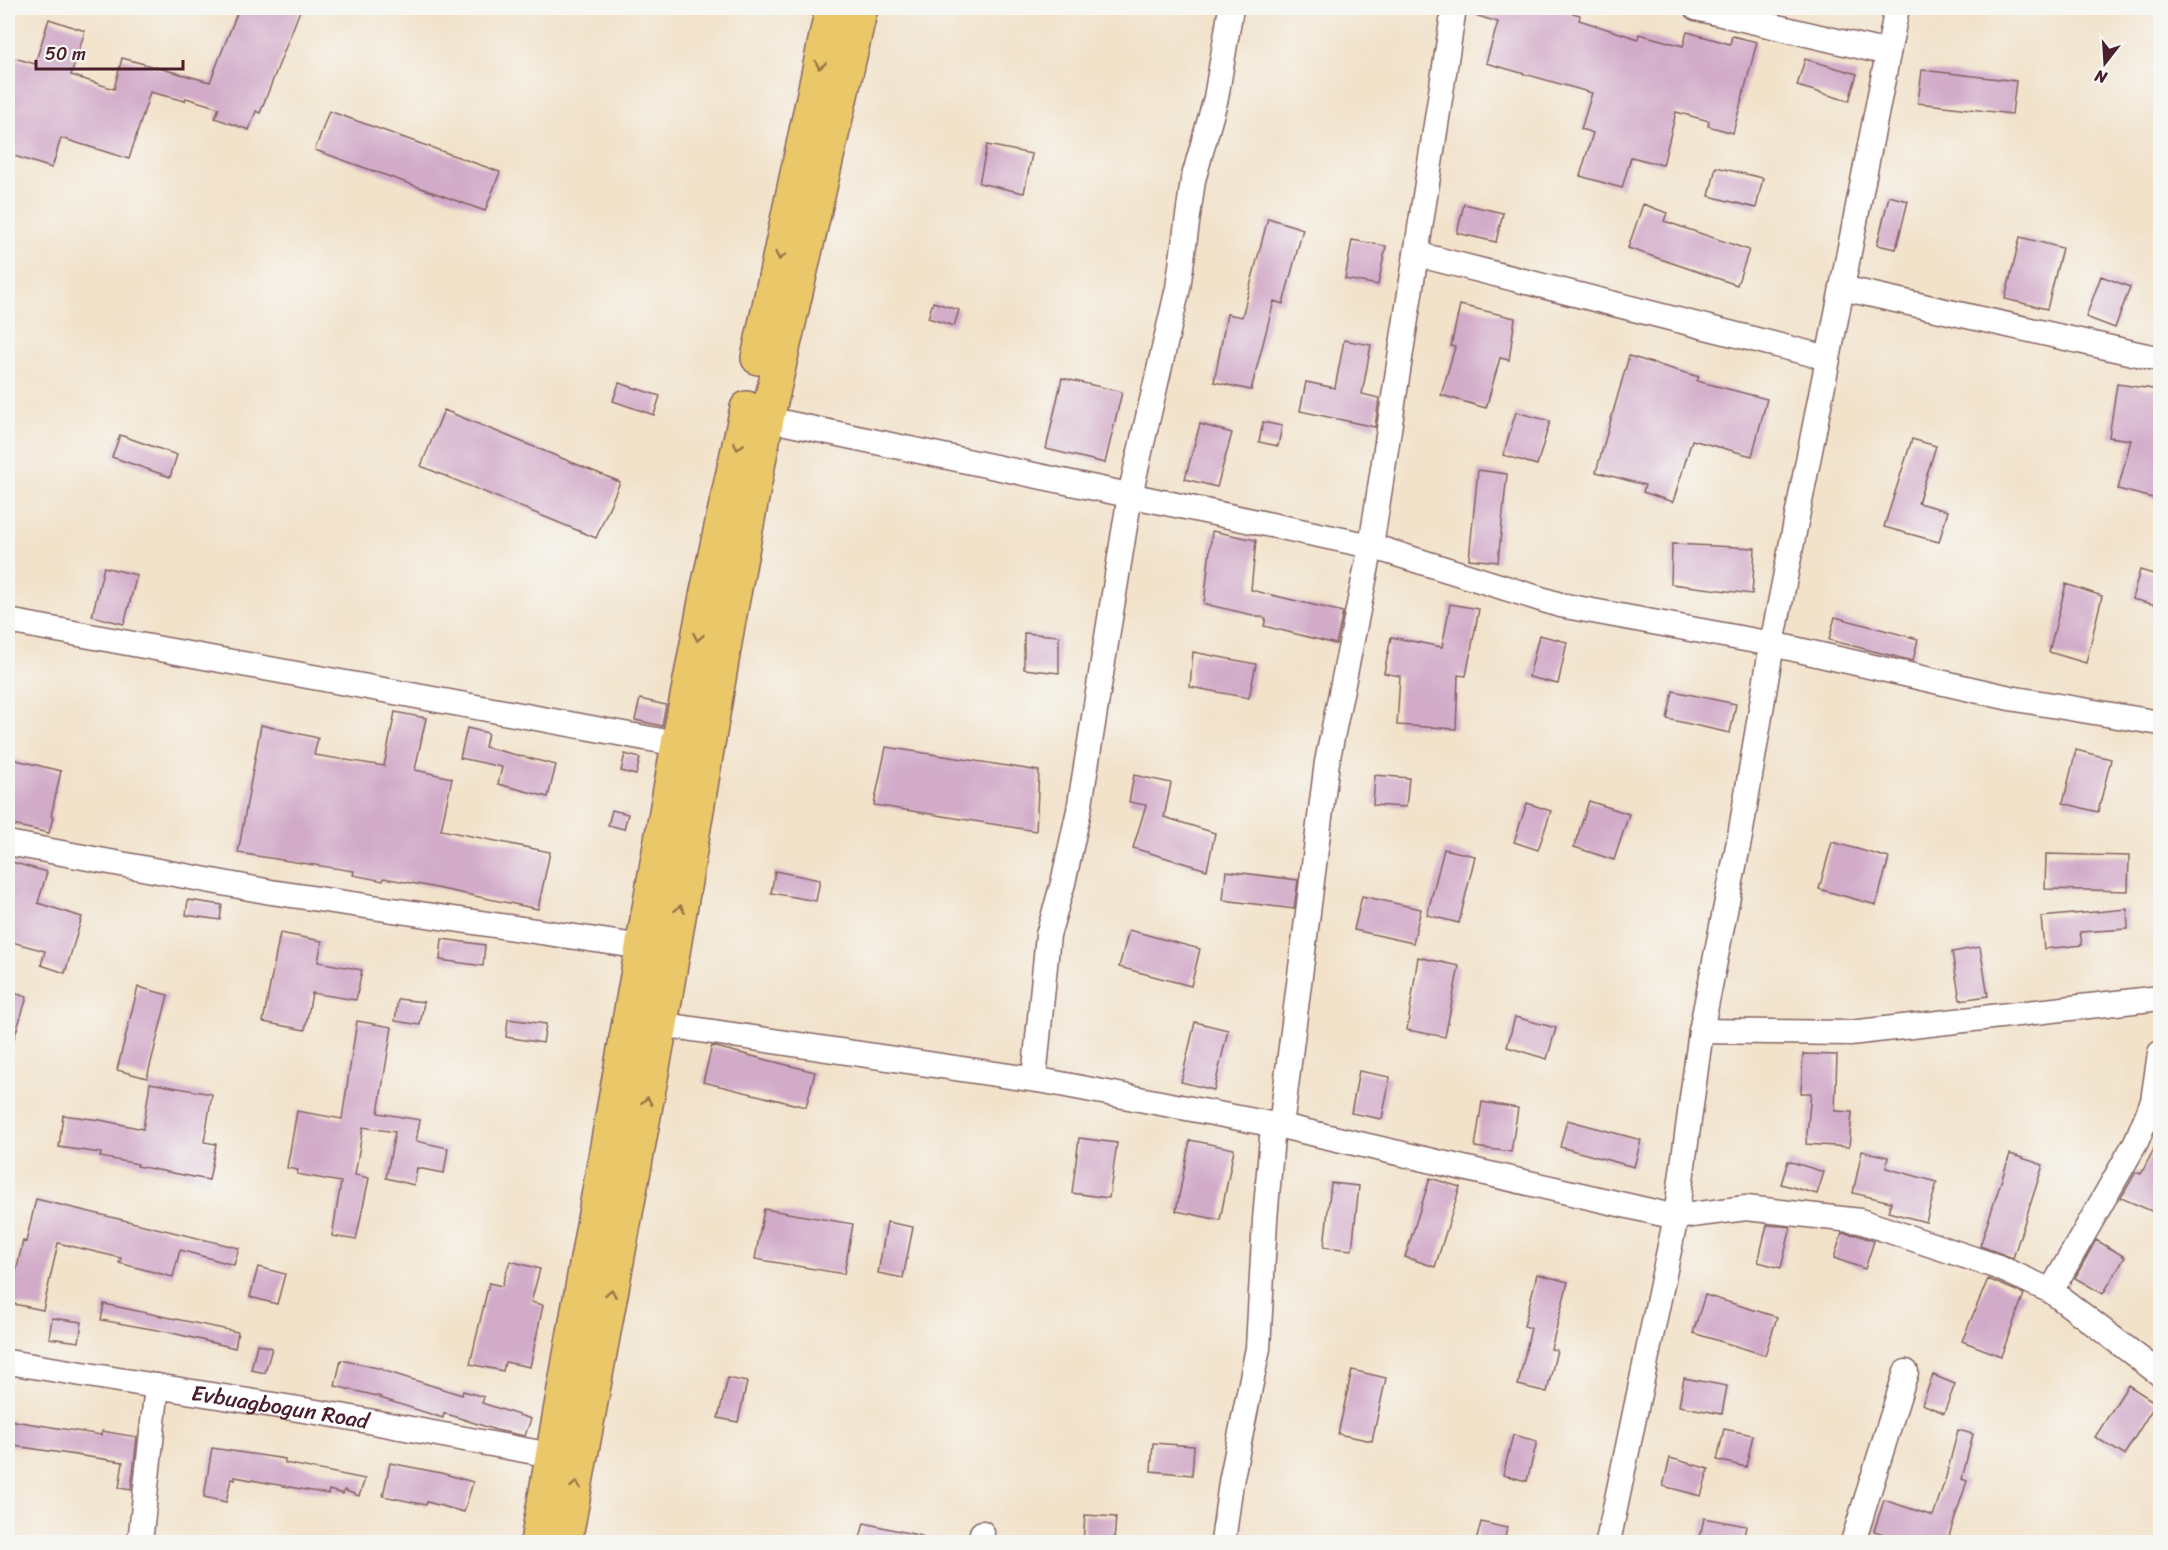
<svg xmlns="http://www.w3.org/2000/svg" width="2168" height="1550" font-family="Sriracha,sans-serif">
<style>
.building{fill:#d2abc9}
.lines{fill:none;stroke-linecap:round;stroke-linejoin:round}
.minor-casing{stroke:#856363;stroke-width:27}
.highway-casing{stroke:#856363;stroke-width:36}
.minor{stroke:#fff;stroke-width:24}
.highway{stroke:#eac769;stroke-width:33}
.oneway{stroke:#9a734a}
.labels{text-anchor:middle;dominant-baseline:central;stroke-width:4.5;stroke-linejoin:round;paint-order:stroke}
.street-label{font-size:22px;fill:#4a1f2b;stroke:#f6f6f2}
</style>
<rect width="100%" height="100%" fill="#f6f6f2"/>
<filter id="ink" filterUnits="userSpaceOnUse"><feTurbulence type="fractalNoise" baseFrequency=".0167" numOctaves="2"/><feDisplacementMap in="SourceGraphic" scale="12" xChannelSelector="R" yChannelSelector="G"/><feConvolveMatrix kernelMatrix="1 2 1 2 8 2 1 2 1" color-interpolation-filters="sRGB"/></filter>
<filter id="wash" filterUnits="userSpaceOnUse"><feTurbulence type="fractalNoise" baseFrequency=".008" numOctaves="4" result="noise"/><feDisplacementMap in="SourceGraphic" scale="24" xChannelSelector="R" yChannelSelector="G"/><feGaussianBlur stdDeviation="1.35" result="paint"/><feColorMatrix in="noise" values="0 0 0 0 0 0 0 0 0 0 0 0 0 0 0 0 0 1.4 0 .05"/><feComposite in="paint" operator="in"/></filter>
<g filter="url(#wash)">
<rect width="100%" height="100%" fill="#f2e2ca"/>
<g id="blocks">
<path class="building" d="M239,8H301L260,113L256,111L249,130L215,118L219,108L186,98L185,101L150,92L129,159L61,138L52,168L8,154V56L35,64L49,19L85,31L71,75L114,89L122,58L210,82Z
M1468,8H1554L1580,15L1579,20L1638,39L1639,34L1683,46L1687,32L1730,44L1732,36L1757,42L1733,133L1708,126L1709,121L1676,112L1663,165L1631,157L1622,188L1580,176L1593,133L1581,129L1592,93L1486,63L1498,22L1468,13Z
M1805,59L1857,74L1849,101L1797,86Z
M1922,70L2016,81L2012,114L1918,103Z
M329,111L500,172L485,211L315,150Z
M987,145L1032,154L1024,193L979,183Z
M1716,167L1763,178L1756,208L1709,196Z
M1889,196L1908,201L1896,249L1877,245Z
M1464,204L1503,213L1496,242L1457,233Z
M1643,204L1667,213L1664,221L1749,250L1737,285L1628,248Z
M1268,218L1303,229L1283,304L1274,301L1251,390L1214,382L1227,314L1242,317Z
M2020,237L2062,248L2047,309L2005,299Z
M1352,240L1386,246L1378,285L1345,279Z
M2101,276L2130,287L2115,328L2086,317Z
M933,302L959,310L954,326L928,318Z
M1460,305L1515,318L1509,360L1500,358L1486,408L1441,395L1455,347L1451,346Z
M1344,340L1371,345L1362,394L1379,398L1375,427L1300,411L1306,382L1335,388Z
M1629,356L1699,377L1697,381L1767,399L1752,456L1692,440L1673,502L1643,492L1645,485L1596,472Z
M1062,378L1122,392L1105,463L1046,449Z
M619,383L660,396L654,415L613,401Z
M2117,384L2160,390V500L2118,489L2131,440L2109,437Z
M444,410L620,482L596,538L421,466Z
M1516,412L1550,421L1537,465L1503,455Z
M1263,422L1282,426L1278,446L1259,442Z
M1200,424L1232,433L1217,487L1185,479Z
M120,435L177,455L170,477L112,457Z
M1912,439L1936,446L1918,503L1948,511L1939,542L1884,527Z
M1478,470L1507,474L1498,562L1469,559Z
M1212,531L1256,540L1251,590L1343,612L1336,644L1264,626L1266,618L1204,604Z
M1672,544L1755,548L1752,594L1671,584Z
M104,567L137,575L124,624L92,616Z
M2140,570L2160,576V606L2132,599Z
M2066,584L2102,596L2086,663L2049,652Z
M1450,604L1479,609L1466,676L1458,675L1456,729L1397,725L1400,676L1384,673L1391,637L1442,647Z
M1835,617L1918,639L1913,661L1829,640Z
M1024,633L1059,636V673L1024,669Z
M1539,635L1567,642L1558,684L1529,677Z
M1193,652L1256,664L1249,698L1190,687Z
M1673,691L1736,704L1730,733L1667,719Z
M640,699L666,705L662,726L635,720Z
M395,712L426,718L415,770L452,778L441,830L550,852L538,909L422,885L384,878L383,881L353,875L354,871L238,853L261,725L318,738L314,755L384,766Z
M467,728L488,733L485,747L556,765L548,797L498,784L502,767L460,758Z
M886,747L1039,771L1036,831L874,805Z
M2076,750L2111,759L2098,812L2063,803Z
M625,754L640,758L636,775L621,771Z
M8,758L61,771L51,816L53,817L49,833L8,824Z
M1134,775L1171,783L1164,817L1215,833L1207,870L1133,848L1146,805L1129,802Z
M1375,775L1409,778L1406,807L1373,805Z
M1589,801L1629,814L1614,860L1574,847Z
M1527,803L1551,811L1538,850L1514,842Z
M612,810L628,814L624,829L608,825Z
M1832,842L1889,858L1876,905L1819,889Z
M1444,849L1475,856L1459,923L1427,915Z
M2046,854L2129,856L2128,891L2045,889Z
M8,861L47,872L38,903L82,917L65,973L41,965L45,951L8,941Z
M775,871L820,880L816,901L771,893Z
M1226,871L1298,880L1294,909L1223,900Z
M1362,896L1421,909L1413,943L1354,930Z
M188,900L222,905L220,920L186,915Z
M2127,909L2128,929L2080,932L2082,945L2044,949L2041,917Z
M1129,930L1200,949L1191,986L1119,967Z
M280,933L322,941L318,962L362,970L356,1000L312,993L305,1030L263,1022Z
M442,939L485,945L483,966L440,960Z
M1980,947L1988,996L1960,1000L1952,952Z
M1418,957L1459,966L1445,1037L1407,1030Z
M138,987L168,995L147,1078L117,1070Z
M8,991L27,997L11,1048L8,1047Z
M398,999L424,1002L420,1025L395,1021Z
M1515,1017L1556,1028L1547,1059L1507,1047Z
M508,1019L546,1024L543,1043L506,1037Z
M357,1021L392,1027L378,1113L420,1120L416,1141L448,1148L444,1173L417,1168L414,1185L386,1178L395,1132L363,1127L355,1175L369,1178L356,1240L332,1236L341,1182L297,1174L298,1170L287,1168L297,1111L342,1119Z
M1195,1022L1228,1030L1214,1090L1181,1082Z
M712,1046L815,1072L806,1107L703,1082Z
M1803,1054L1837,1055L1835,1111L1852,1112L1849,1147L1806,1144L1811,1093H1801Z
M1359,1071L1390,1077L1382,1119L1351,1113Z
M150,1083L212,1094L204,1142L216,1144L209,1180L137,1166L138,1164L100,1157L101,1153L59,1147L63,1115L100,1120L143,1129Z
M1482,1102L1518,1108L1511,1152L1475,1147Z
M1567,1120L1641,1140L1634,1167L1560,1147Z
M2160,1137V1202L2156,1213L2121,1198L2136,1172L2141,1174Z
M1079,1138L1117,1143L1109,1198L1072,1193Z
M1190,1140L1234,1149L1220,1220L1176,1211Z
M1862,1151L1888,1157L1886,1168L1937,1182L1926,1222L1888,1212L1891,1202L1853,1193Z
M2010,1154L2043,1165L2013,1258L1980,1246Z
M1788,1161L1824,1172L1817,1194L1781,1184Z
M1430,1178L1460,1187L1435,1267L1405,1257Z
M1331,1183L1359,1186L1352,1250L1324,1247Z
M36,1199L239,1248L234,1265L180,1250L173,1277L119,1263L121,1258L58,1243L43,1310L9,1303L23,1241L26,1242Z
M764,1209L853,1224L844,1274L755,1259Z
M887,1222L913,1227L903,1278L878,1273Z
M1767,1225L1791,1227L1781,1268L1758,1262Z
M1842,1233L1857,1235L1874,1241L1865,1269L1834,1258Z
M2096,1240L2125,1257L2103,1294L2075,1278Z
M510,1261L540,1269L531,1302L543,1305L530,1367L505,1362L503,1371L470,1364L489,1283L502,1286Z
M258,1267L285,1274L277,1304L250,1297Z
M1537,1274L1568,1282L1551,1349L1557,1350L1547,1392L1518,1385L1531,1328L1524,1326Z
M1988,1279L2024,1294L2001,1356L1962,1341Z
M1705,1295L1777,1317L1765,1355L1693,1333Z
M104,1304L238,1332L235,1348L168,1332L101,1320Z
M52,1318L82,1322L79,1342L49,1338Z
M257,1344L272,1348L265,1373L251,1370Z
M341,1360L382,1369V1370L462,1395L463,1391L484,1397L482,1403L531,1419L525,1436L496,1430L444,1413L443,1418L380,1398L381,1397L335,1386Z
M1352,1370L1386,1378L1372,1441L1338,1434Z
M1933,1375L1955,1384L1944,1413L1922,1404Z
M728,1378L747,1382L738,1422L718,1418Z
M1684,1378L1727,1386L1722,1414L1679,1406Z
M2128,1385L2156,1403L2124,1455L2095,1437Z
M8,1420L101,1435L102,1431L137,1437L131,1490L119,1488L123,1462L8,1445Z
M1724,1429L1753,1435L1746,1467L1717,1460Z
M1958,1430L1973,1434L1962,1479L1967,1481L1947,1542H1910L1874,1531L1884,1500L1933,1516L1946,1477Z
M1513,1435L1537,1441L1527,1481L1503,1475Z
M1153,1443L1194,1446L1192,1475L1151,1471Z
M212,1448L285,1459V1463L365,1479L359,1496L344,1490L343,1494L329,1490L328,1494L235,1477V1480L231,1479L226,1502L204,1497Z
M1670,1458L1709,1469L1701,1496L1663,1486Z
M390,1463L441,1473L473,1482L464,1512L427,1502L426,1505L383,1496Z
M1085,1515L1116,1517L1114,1542H1083Z
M1704,1518L1746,1526L1743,1542H1699Z
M1481,1522L1507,1528L1504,1542H1476Z
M864,1523L922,1536L921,1542H859Z"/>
</g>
</g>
<g filter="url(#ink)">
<use href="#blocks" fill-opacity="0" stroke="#856363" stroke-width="1.5"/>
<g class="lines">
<defs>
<g id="minor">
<path d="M1696,8L1888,53"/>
<path d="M1416,254L1828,358"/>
<path d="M1842,288L2160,359"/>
<path d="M767,419L1371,546L1560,605L1772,644L2010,698L2160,723"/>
<path d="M8,621L678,744"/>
<path d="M8,843L271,892L643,947"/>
<path d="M645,1022L1050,1082L1281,1126L1676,1217L1746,1208L1860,1221L1998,1267L2051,1291L2160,1374"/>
<path d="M1701,1031L1850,1033L2160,998"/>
<path d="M1034,1079L1048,935L1063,883L1079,810L1130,495L1178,288L1193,180L1216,98L1231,8"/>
<path d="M1281,1126L1327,762L1371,546L1454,8"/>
<path d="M2051,1291L2136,1142L2153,1101L2160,1053"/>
<path id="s1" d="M8,1362L341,1416L551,1455"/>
<path d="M140,1542L157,1386"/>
<path d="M981,1542L982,1533"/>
<path d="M1223,1542L1231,1482L1258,1348L1265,1220L1273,1125"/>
<path d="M1608,1542L1676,1217L1701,1031L1740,836L1772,644L1897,8"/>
<path d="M1853,1542L1906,1372"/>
</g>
<path id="highway" d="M758,358L832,8
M537,1542L678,744L706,596L747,408
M565,1542L661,1024L728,625L767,419L861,8"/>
</defs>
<use href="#minor" class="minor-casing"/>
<use href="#highway" class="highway-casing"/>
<use href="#minor" class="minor"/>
<use href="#highway" class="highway"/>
</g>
<defs><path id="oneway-chevron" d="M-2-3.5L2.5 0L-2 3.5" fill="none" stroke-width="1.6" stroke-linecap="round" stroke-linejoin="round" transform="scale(1.5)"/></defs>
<g class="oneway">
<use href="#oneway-chevron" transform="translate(820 65) rotate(102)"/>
<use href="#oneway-chevron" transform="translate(780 256) rotate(102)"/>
<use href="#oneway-chevron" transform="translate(738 446) rotate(102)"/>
<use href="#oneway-chevron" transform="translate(698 637) rotate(101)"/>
<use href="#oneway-chevron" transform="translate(680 909) rotate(-80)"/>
<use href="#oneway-chevron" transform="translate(647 1101) rotate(-80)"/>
<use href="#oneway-chevron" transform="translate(611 1293) rotate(-80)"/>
<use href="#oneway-chevron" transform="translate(576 1485) rotate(-80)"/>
</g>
</g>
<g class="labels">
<g class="street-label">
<text stroke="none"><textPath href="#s1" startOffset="276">Evbuagbogun Road</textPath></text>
</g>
</g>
<rect width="2168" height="1550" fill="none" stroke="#f6f6f2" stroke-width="30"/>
<g transform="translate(2105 63) rotate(197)" stroke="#f6f6f2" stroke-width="4.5" paint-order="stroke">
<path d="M0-4.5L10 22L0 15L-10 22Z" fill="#4a1f2b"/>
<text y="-9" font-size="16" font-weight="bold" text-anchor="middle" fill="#4a1f2b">N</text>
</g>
<path d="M36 60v9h147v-9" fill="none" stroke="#4a1f2b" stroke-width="3"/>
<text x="45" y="60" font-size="18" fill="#4a1f2b" stroke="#f6f6f2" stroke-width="4.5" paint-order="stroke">50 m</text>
</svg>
